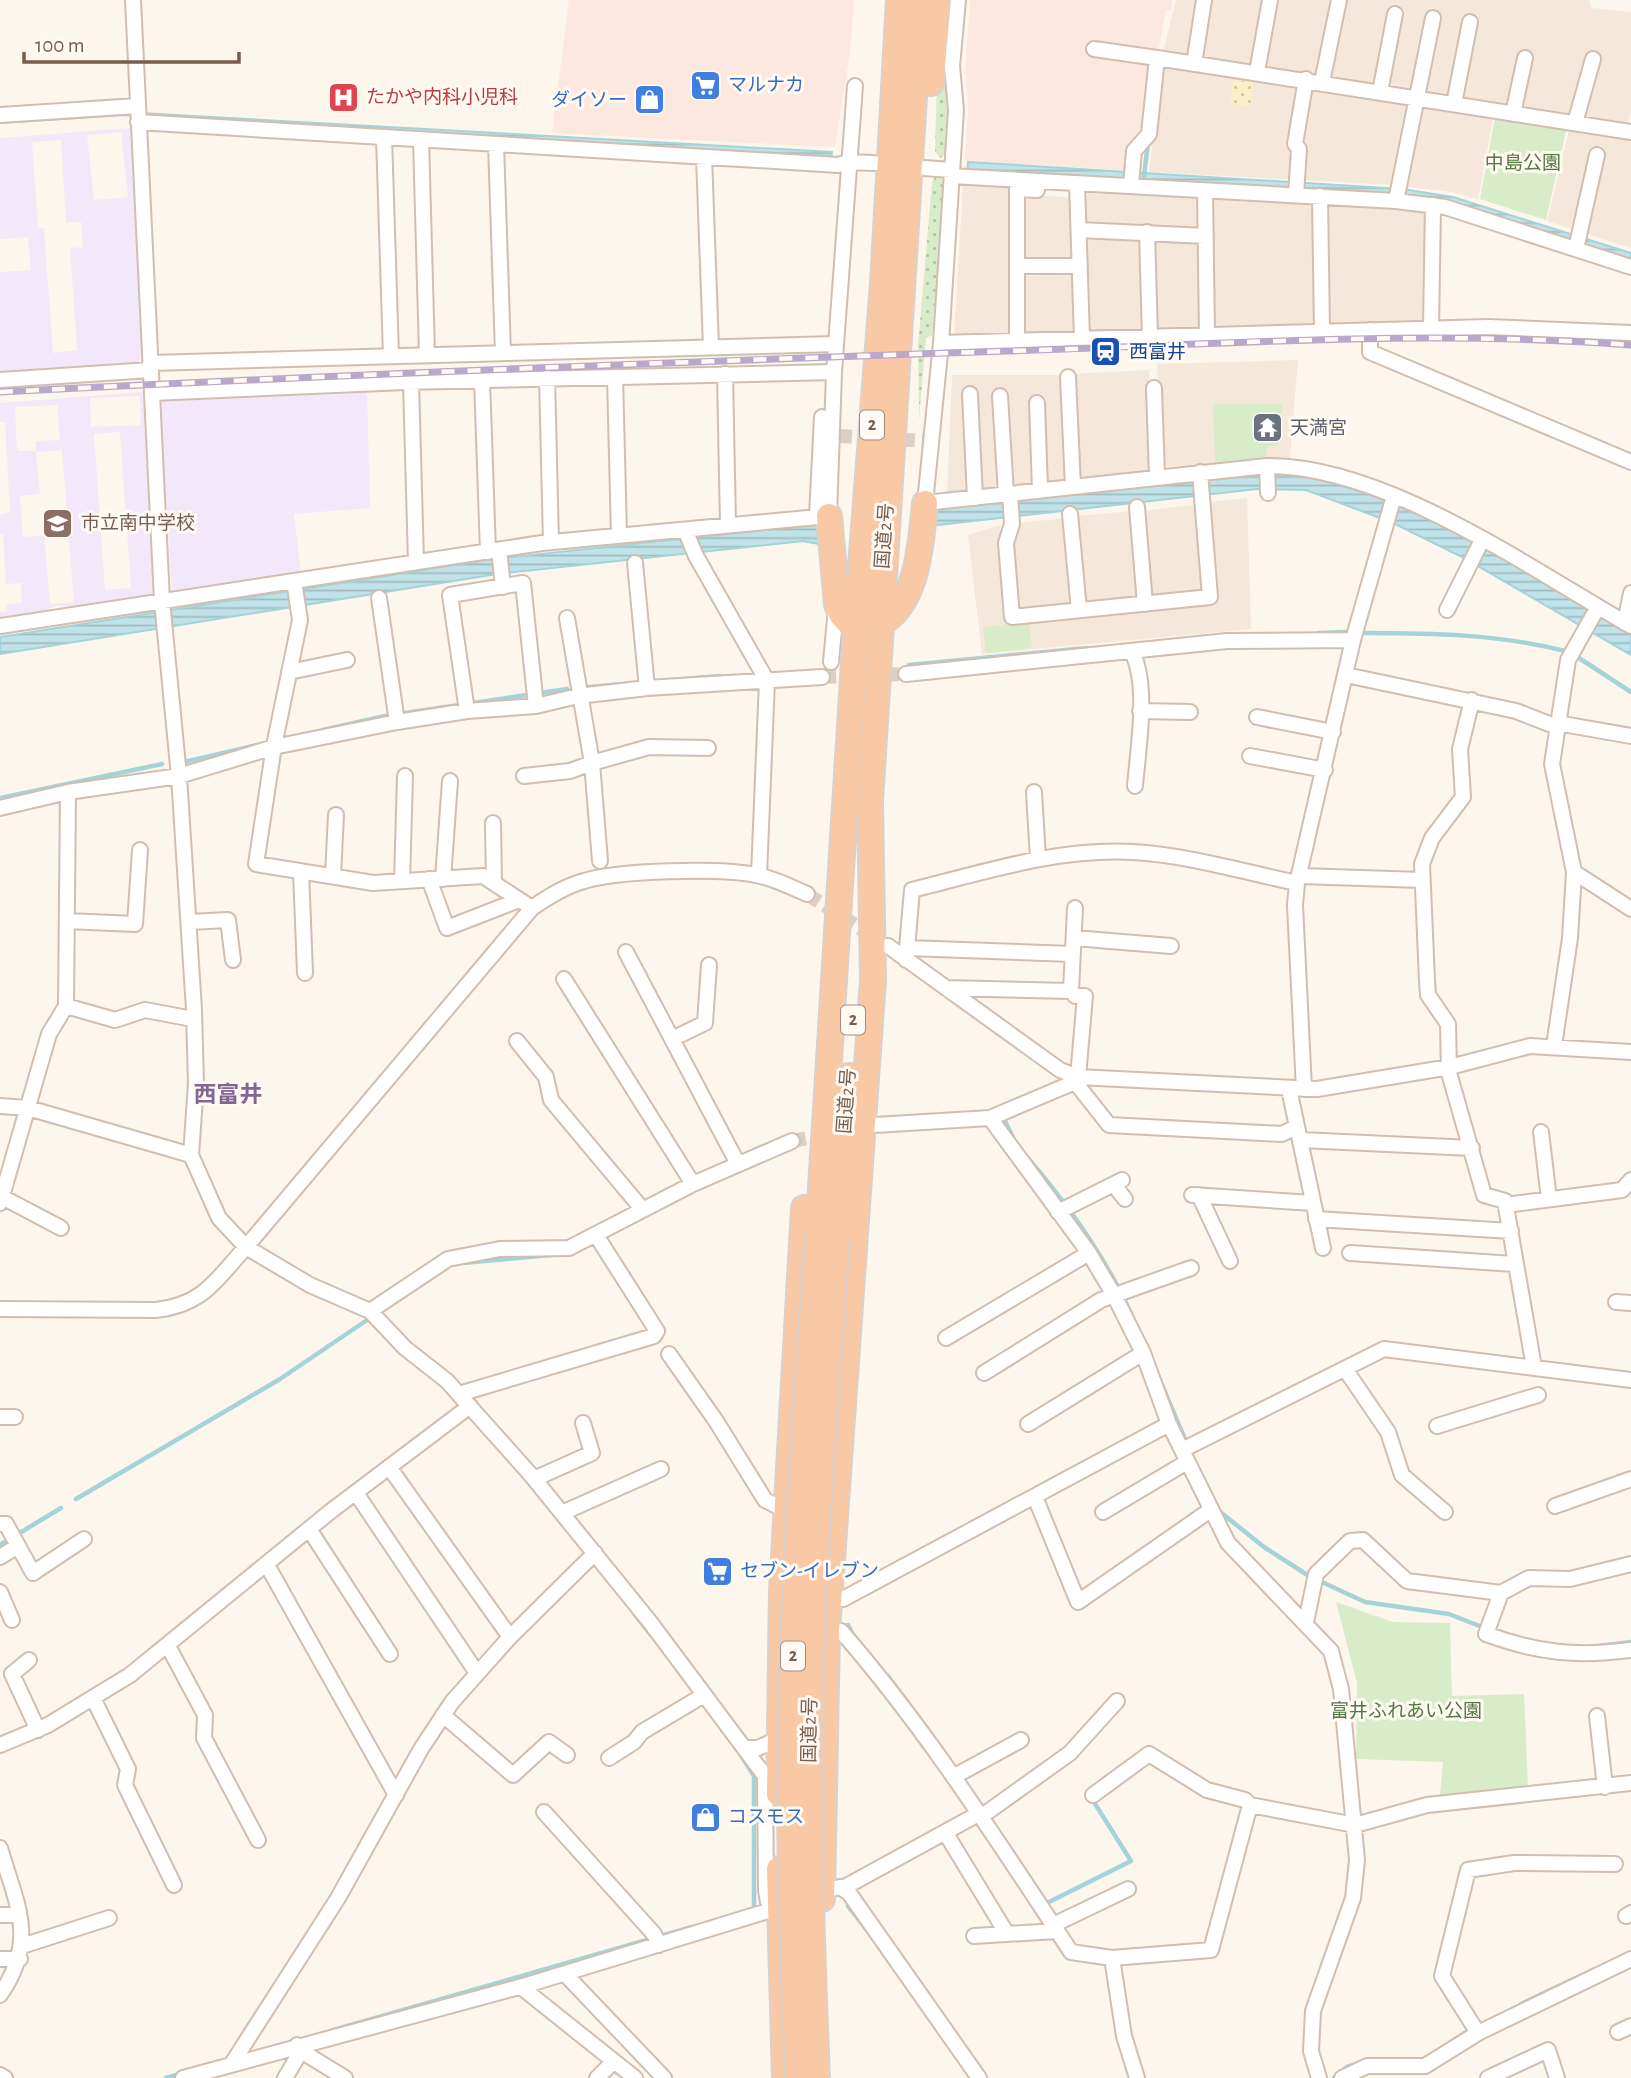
<svg xmlns="http://www.w3.org/2000/svg" width="1631" height="2078" font-family="'Alegreya Sans','Noto Sans JP',sans-serif">
<style>
.residential{fill:#f5e8da}
.commercial{fill:#fde8e0}
.education{fill:#f3e8fa;fill-rule:evenodd}
.grass{fill:url(#grass-dots)}
.sand{fill:url(#sand-dots)}
.green{fill:#d8ecc9}
.water{fill:url(#water-rules);stroke:#a5d3da;stroke-width:2}
.lines{fill:none;stroke-linecap:round;stroke-linejoin:round}
.stream{stroke:#a5d3da;stroke-width:4.5}
.minor-tunnel{stroke:#dcd0c4;stroke-width:14;stroke-dasharray:14 7;stroke-linecap:butt}
.minor-casing{stroke:#d1beb0;stroke-width:18}
.trunk-casing{stroke:#dad1cd;stroke-width:28}
.minor{stroke:#fff;stroke-width:14}
.trunk{stroke:#f9c8a4;stroke-width:24}
.rail-casing{stroke:#b9a8c9;stroke-width:7}
.rail{stroke:#fffaf3;stroke-width:4.5;stroke-dasharray:13;stroke-linecap:butt}
.trunk-bridge-casing{stroke:#dad1cd;stroke-width:28;stroke-linecap:butt}
.trunk-bridge{stroke:#f9c8a4;stroke-width:24}
.labels{text-anchor:middle;dominant-baseline:central;stroke-width:6;stroke-linejoin:round;paint-order:stroke}
.shield{fill:#fffaf3;stroke:#a28b7f;stroke-width:2}
.shield-label{font-size:18px;font-weight:bold;fill:#7a5c4d}
.shop-label{font-size:19px;fill:#366cbe;stroke:#fffaf3;text-anchor:start}
.health-label{font-size:19px;fill:#be3a42;stroke:#fffaf3;text-anchor:start}
.park-label{font-size:19px;fill:#537a41;stroke:#fffaf3}
.transit-label{font-size:19px;fill:#164399;stroke:#fffaf3;text-anchor:start}
.worship-label{font-size:19px;fill:#5b616d;stroke:#fffaf3;text-anchor:start}
.education-label{font-size:19px;fill:#785e54;stroke:#fffaf3;text-anchor:start}
.street-label{font-size:19px;fill:#7a5c4d;stroke:#fffaf3}
.quarter-label{font-size:23px;font-weight:bold;fill:#846695;stroke:#fffaf3}
</style>
<defs>
<pattern id="grass-dots" width="8" height="8" patternUnits="userSpaceOnUse" patternTransform="scale(1.75)"><rect width="8" height="8" fill="#d8ecc9"/><path d="M2 2h.1M6 6h.1" fill="none" stroke="#b4c2a5" stroke-width="1.8" stroke-linecap="round"/></pattern>
<pattern id="sand-dots" width="8" height="8" patternUnits="userSpaceOnUse" patternTransform="scale(1.75)"><rect width="8" height="8" fill="#fcefc7"/><path d="M2 2h.1M6 6h.1" fill="none" stroke="#d1c5a4" stroke-width="1.8" stroke-linecap="round"/></pattern>
<pattern id="water-rules" width="6" height="5" patternUnits="userSpaceOnUse" patternTransform="scale(1.75)"><rect width="6" height="5" fill="#bfe3e8"/><path d="M0 2.5h6" fill="none" stroke="#a0bbbe"/></pattern>
</defs>
<rect width="100%" height="100%" fill="#fdf6ec"/>
<path class="residential" d="M1176,0H1201L1192,61L1162,56Z
M1204,0H1270L1257,72L1194,64Z
M1272,0H1337L1321,81L1259,71Z
M1340,0H1589L1592,8L1631,12V110L1627,129L1325,81Z
M1162,64L1412,102L1394,185L1149,172Z
M1418,104L1494,115L1478,199L1452,192L1400,186Z
M1570,126L1631,136V248L1547,221Z
M963,183L1013,186V335L954,336Z
M1088,185L1201,195L1200,233L1084,227Z
M1022,195L1071,197L1076,260L1021,262Z
M1210,195L1317,202V326L1213,329Z
M1324,202L1427,210L1426,325L1327,328Z
M1082,234H1143L1146,331L1085,334Z
M1150,236L1202,239L1205,332L1154,333Z
M1076,275L1078,335H1022L1020,276Z
M1298,360L1290,458L1162,467L1157,364Z
M1149,370L1153,472L1075,481L1070,374Z
M952,375H1063L1067,483L947,498Z
M1247,498L1251,629L982,654L968,535L1000,525L1008,622L1215,603L1208,502Z
M1201,504L1207,587L1201,594L1151,597L1142,511Z
M1133,511L1138,599L1087,605L1082,600L1075,516Z
M1066,518L1075,601L1070,605L1021,610L1014,605L1010,542L1017,523Z"/>
<path class="commercial" d="M569,0H854L850,53L835,147L552,133Z
M970,0H1172L1171,10H1166L1158,53L1149,61L1152,74L1146,127L1126,170L965,161L968,104L965,72Z"/>
<path class="education" d="M131,128L142,357L133,366L0,375V272L31,270L28,237L0,239V138ZM121,132L128,197L94,200L87,135ZM61,140L66,222H81L83,247L70,248L77,350L53,353L44,228H38L32,142Z
M367,390L370,508L294,514L301,573L172,590L160,400Z
M143,392L153,595L87,606H54L42,613L0,619V612L7,611V604L22,603L21,583L6,584L3,534H0V514L10,512L5,422H0V403ZM140,396L141,425L91,427L90,398ZM57,405L60,440L36,441V451H17L15,407ZM120,432L131,588L105,590L94,434ZM62,450L74,602L50,604L44,535L23,537L20,496L40,494L36,452Z"/>
<path class="grass" d="M949,0C946,51 950,102 947,153L940,158L935,151L938,44Z
M935,177L943,179L945,183L932,335L926,338L919,419L918,346L932,182Z"/>
<path class="sand" d="M1233,80L1253,82L1251,106L1230,104Z"/>
<path class="green" d="M1495,117L1567,127L1546,220L1480,199Z
M1213,404H1282L1279,445L1267,447L1266,458L1215,462Z
M1029,622L1032,648L986,653L983,627Z
M1336,1602L1393,1622L1450,1623L1452,1696L1524,1694L1528,1787L1440,1795L1443,1762L1356,1759L1357,1683Z"/>
<path class="water" d="M123,112L832,152L831,159L123,115L0,123V120Z
M968,162L1402,189L1453,197L1631,253V263L1452,203L967,173Z
M1261,472C1386,475 1524,574 1631,634V655L1464,558L1393,523L1306,490L1257,489L929,526L937,508Z
M821,524L824,545L803,541L497,574L0,654V637L493,559Z"/>
<g class="lines">
<path class="stream" d="M1144,176L1148,142
M1319,633L1346,632
M1362,633C1431,633 1498,634 1565,651
M1579,658L1631,692
M909,665L1087,648
M589,687L720,676
M323,730L385,716L567,689
M180,763L257,745
M0,798L162,764
M1005,1121L1015,1142
M1027,1157C1070,1207 1110,1263 1136,1325
M463,1263L572,1253
M1159,1378L1187,1444
M76,1499L280,1379L367,1320
M1219,1511L1264,1547L1309,1576L1365,1602L1449,1614L1482,1627
M18,1534L61,1508
M0,1545L8,1540
M633,1612L651,1635
M848,1625L855,1638
M1590,1647L1631,1642
M888,1676L908,1703
M740,1754L754,1776V1910L751,1911
M1045,1904L1131,1861L1092,1799
M848,1906L868,1931
M1521,2004L1595,1969
M330,2031L692,1927
M1451,2042L1472,2028
M166,2078L180,2074
M1334,2078L1347,2067L1363,2062"/>
<path class="minor-tunnel" d="M838,436L926,441
M822,677L906,674
M807,894L875,938
M792,1141L829,1134"/>
<defs>
<path id="minor" d="M133,0L162,601L179,776L194,1010L196,1084L191,1155L219,1218L246,1247L310,1285L370,1311L405,1348L447,1381L531,1475L650,1622L765,1776L766,1890L768,1902L779,1908
M958,0L952,66L956,110L941,343L925,503L1267,466C1385,465 1529,568 1631,626
M1094,49L1157,58
M1194,64L1204,0
M1257,72L1270,0
M1322,82L1339,0
M1380,92L1395,14
M1454,104L1470,22
M1513,114L1525,58
M0,115L137,106
M138,122L838,165L848,162L874,163
M1575,123L1593,59
M384,137L391,356
M421,139L427,355
M496,144L503,353
M704,157L711,347
M924,168L951,170
M951,176L1396,201L1445,207L1631,267
M1077,183L1082,339
M1131,185L1134,151L1149,134L1157,58L1631,132
M1205,191L1207,335
M1296,195L1299,149L1295,144L1306,79
M1320,196L1322,332
M1396,201L1433,18
M1079,230L1206,236
M1147,232L1150,337
M1576,249L1597,155
M1017,266H1080
M1431,328L1433,205
M1370,330V352L1631,462
M1017,340V189L1037,190
M941,343L1488,327L1631,333
M150,363L836,344
M725,374L728,525
M615,377L619,535
M1068,377L1073,487
M547,378L551,542
M0,380L150,370
M482,380L488,552
M411,382L416,562
M1154,388L1157,477
M152,393L405,382L834,372
M970,394L975,498
M1000,396L1006,494
M1037,403L1040,490
M1267,466L1268,493
M1010,494L1012,524L1006,543L1012,617L1210,597L1200,472
M1137,507L1145,604
M1070,514L1079,610
M817,516L822,417
M685,530L696,556L767,681L759,875
M499,550L503,587
M635,563L647,688
M294,581L300,620L274,746L256,864L373,883L483,876L532,908
M379,598L397,722
M1447,610L1482,540
M567,618L592,763L649,747L708,748
M1625,623L1631,593
M0,626L542,543L829,516L834,372L855,86
M1132,652C1149,685 1138,749 1135,786
M831,662L836,608
M289,672L347,660
M906,674L1227,641L1353,640
M1346,675L1516,711L1557,727
M1472,700L1460,749L1463,797L1432,838L1422,864L1427,981L1428,995L1448,1024L1449,1073L1484,1195L1505,1201L1534,1367
M467,711L450,595L523,583L536,706
M1140,711L1190,712
M1257,717L1333,732
M1557,723L1631,736
M1250,756L1325,770
M524,776L570,771L592,763L600,861
M1034,792L1038,859
M0,808L68,792L179,776L274,747L397,722L467,711L536,706L578,696L647,688L822,677
M493,823L494,883
M301,871L305,973
M1574,872L1631,909
M333,876L336,815
M1300,876L1422,880
M429,879L447,928L519,900
M443,879L450,781
M402,881L405,776
M67,921L135,924L140,850
M189,922L228,920L233,960
M1074,938L1171,946
M888,946L1060,1070L1078,1077L1317,1089L1450,1067L1530,1046L1631,1052
M907,948L1073,954
M626,952L738,1164
M906,960L912,890C985,872 1057,848 1133,852C1188,855 1244,872 1297,883
M564,979L693,1184
M946,988L1071,991L1075,908
M66,1006L115,1020L145,1010L193,1019
M672,1039L705,1023L709,965
M517,1041L546,1077L551,1100L643,1210
M1554,1046L1570,938L1574,872L1552,764L1568,660L1598,607
M1075,1082L1109,1125L1282,1134L1296,1127
M1289,1089L1323,1248
M1304,1089L1295,905L1297,883L1353,640L1394,496
M0,1106L28,1108L191,1155
M990,1118L1089,1253L1115,1297L1143,1353L1169,1424L1228,1543L1331,1651L1341,1689L1357,1860L1353,1898L1313,2011L1311,2051L1319,2078
M875,1125L990,1118L1075,1082L1078,1077L1085,996H1075
M1541,1132L1549,1199
M1301,1140L1472,1148
M1114,1185L1125,1199
M1192,1195L1313,1203
M1199,1195L1230,1261
M2,1197L61,1228
M0,1203L49,1034L66,1006L68,792
M1506,1205L1622,1190L1631,1180
M1058,1212L1122,1180
M1316,1219L1511,1231
M1350,1253L1514,1264
M1616,1302L1631,1303
M0,1309L156,1310C203,1305 216,1280 246,1247L532,908C548,897 565,886 584,881C620,870 719,868 756,875C773,878 791,887 807,894
M370,1311L448,1259L500,1249L569,1248L693,1184L792,1141
M946,1338L1089,1253
M669,1354L716,1421L765,1500L785,1510
M1345,1369L1388,1432L1402,1475L1445,1512
M984,1373L1101,1300L1191,1268
M459,1394L654,1336L657,1331L596,1235
M0,1417H15
M1028,1424L1143,1353
M1437,1426L1538,1395
M1182,1450L1384,1349L1631,1380
M389,1467L510,1637
M534,1479L592,1453L583,1423
M356,1493L477,1673
M1035,1497L1078,1602L1209,1511
M1555,1506L1631,1479
M1103,1512L1187,1462
M562,1513L661,1469
M0,1524H6L33,1573L84,1539
M309,1529L390,1654
M0,1557L18,1546
M267,1565L396,1795
M0,1592L12,1620
M1501,1593L1486,1634C1538,1653 1576,1657 1631,1650
M829,1599H843L1169,1424
M1306,1622L1316,1574L1350,1541L1363,1540L1407,1581L1501,1593L1529,1578L1570,1579L1631,1564
M827,1630L841,1631C928,1731 998,1842 1071,1952L1112,1958L1124,2036L1137,2078
M168,1646L205,1715L204,1738L258,1840
M29,1660L12,1674L38,1730
M93,1698L128,1769L125,1785L174,1885
M443,1715L513,1775L549,1742L567,1755
M1597,1716L1605,1787
M0,1745L48,1725L130,1675L331,1511L470,1406
M747,1748H758L778,1739
M609,1758L634,1742L642,1732L704,1695
M955,1776L1021,1740
M1093,1795L1149,1754L1207,1790L1245,1800L1250,1805
M544,1812L654,1934L659,1945
M982,1816L1070,1753L1117,1701
M945,1832L1007,1934
M0,1848C17,1906 38,1940 0,1995
M843,1888L980,1813
M816,1893L840,1887L849,1893L979,2078
M0,1915H19
M1626,1916L1631,1913
M1053,1925L1128,1889
M974,1936L1057,1931
M22,1946L109,1918
M1112,1958L1211,1950L1250,1805L1355,1825L1427,1805L1631,1783
M0,1959H20
M565,1974L664,2078
M521,1987L635,2078
M1618,2032L1631,2026
M1478,2033L1442,1976L1468,1870L1514,1863L1615,1864
M297,2045L301,2051L345,2078
M231,2065L338,1898L421,1749L452,1702L510,1637L595,1553
M0,2075L5,2078
M183,2078L530,1984L784,1906
M285,2078L301,2051
M597,2078L613,2062
M1342,2078L1367,2066H1425L1478,2033L1631,1959
M1488,2078L1548,2050L1557,2078"/>
<path id="trunk" d="M931,83L938,0
M829,516L837,604L841,614L856,631
M879,624C918,606 921,542 925,503
M869,817L920,0
M818,1235L856,631L883,283L899,0
M837,1237L849,1076
M779,1794L782,1591L804,1208
M779,1869L785,2078
M822,1899L827,1630L873,980L870,803"/>
</defs>
<use href="#minor" class="minor-casing"/>
<use href="#trunk" class="trunk-casing"/>
<use href="#minor" class="minor"/>
<use href="#trunk" class="trunk"/>
<defs>
<path id="rail" d="M0,392C336,375 672,362 1008,351C1215,345 1424,329 1631,345"/>
</defs>
<use href="#rail" class="rail-casing"/>
<use href="#rail" class="rail"/>
<defs>
<path id="trunk-bridge" d="M798,2078C793,1958 788,1838 791,1717C794,1556 807,1396 818,1235
M817,2078C812,1960 808,1842 810,1723C812,1561 826,1399 837,1237"/>
</defs>
<use href="#trunk-bridge" class="trunk-bridge-casing"/>
<use href="#trunk-bridge" class="trunk-bridge"/>
</g>
<defs>
<symbol id="supermarket-square" viewBox="-11 -11 22 22"><rect x="-9" y="-9" width="18" height="18" rx="4" fill="#3f7fe0" stroke="#fffaf3"/><path d="M-6-5.5h2.5l.6 2H6L4.5 2H-2.5L-4.4-4H-6ZM-1.5 3.2a1.3 1.3 0 1 0 .1 0ZM3 3.2a1.3 1.3 0 1 0 .1 0Z" fill="#fff"/></symbol>
<symbol id="hospital-square" viewBox="-11 -11 22 22"><rect x="-9" y="-9" width="18" height="18" rx="4" fill="#e0444e" stroke="#fffaf3"/><path d="M-5-5h3v3.5h4V-5h3V5h-3V1.5h-4V5h-3Z" fill="#fff"/></symbol>
<symbol id="shop-square" viewBox="-11 -11 22 22"><rect x="-9" y="-9" width="18" height="18" rx="4" fill="#3f7fe0" stroke="#fffaf3"/><path d="M-5-2.5h2.3a2.7 3.5 0 0 1 5.4 0H5L5.5 6h-11ZM-1.5-2.5h3a1.5 2.3 0 0 0-3 0Z" fill="#fff"/></symbol>
<symbol id="station-square" viewBox="-11 -11 22 22"><rect x="-9" y="-9" width="18" height="18" rx="4" fill="#1a4fb4" stroke="#fffaf3"/><path d="M-3-6H3Q5-6 5-4V2Q5 4 3 4L4.5 6H3L1.5 4h-3L-3 6H-4.5L-3 4Q-5 4-5 2V-4Q-5-6-3-6ZM-3.5-4v3h7v-3ZM-3.5 1v1.5H-2V1ZM2 1v1.5H3.5V1Z" fill="#fff"/></symbol>
<symbol id="temple-square" viewBox="-11 -11 22 22"><rect x="-9" y="-9" width="18" height="18" rx="4" fill="#6b7280" stroke="#fffaf3"/><path d="M0-6L5-2H3V0L6.5 2.5H4V6H1.5V3h-3V6H-4V2.5H-6.5L-3 0V-2H-5Z" fill="#fff"/></symbol>
<symbol id="school-square" viewBox="-11 -11 22 22"><rect x="-9" y="-9" width="18" height="18" rx="4" fill="#8d6e63" stroke="#fffaf3"/><path d="M0-5L7-2L0 1L-7-2ZM-4 1L0 2.5L4 1V4Q0 6-4 4Z" fill="#fff"/></symbol>
</defs>
<g fill-rule="evenodd">
<use href="#supermarket-square" x="688" y="68" width="35" height="35"/>
<use href="#hospital-square" x="326" y="80" width="35" height="35"/>
<use href="#shop-square" x="632" y="82" width="35" height="35"/>
<use href="#station-square" x="1088" y="334" width="35" height="35"/>
<use href="#temple-square" x="1250" y="410" width="35" height="35"/>
<use href="#school-square" x="40" y="506" width="35" height="35"/>
<use href="#supermarket-square" x="700" y="1554" width="35" height="35"/>
<use href="#shop-square" x="688" y="1800" width="35" height="35"/>
</g>
<g class="labels">
<g class="shield">
<rect x="860" y="410.5" width="24" height="29" rx="5"/>
<rect x="841" y="1005.5" width="24" height="29" rx="5"/>
<rect x="781" y="1641.5" width="24" height="29" rx="5"/>
</g>
<g class="shield-label">
<text x="872" y="425">2</text>
<text x="853" y="1020">2</text>
<text x="793" y="1656">2</text>
</g>
<g class="shop-label">
<text x="728" y="85">マルナカ</text>
<text x="627" y="100" text-anchor="end">ダイソー</text>
<text x="740" y="1571">セブン-イレブン</text>
<text x="728" y="1817">コスモス</text>
</g>
<g class="health-label">
<text x="366" y="97">たかや内科小児科</text>
</g>
<g class="park-label">
<text x="1523" y="163">中島公園</text>
<text x="1406" y="1711">富井ふれあい公園</text>
</g>
<g class="transit-label">
<text x="1129" y="352">西富井</text>
</g>
<g class="worship-label">
<text x="1290" y="428">天満宮</text>
</g>
<g class="education-label">
<text x="81" y="523">市立南中学校</text>
</g>
<g class="street-label">
<text transform="translate(885 536) rotate(-86)">国道2号</text>
<text transform="translate(847 1101) rotate(-86)">国道2号</text>
<text transform="translate(810 1730) rotate(-89)">国道2号</text>
</g>
<g class="quarter-label">
<text x="228" y="1095">西富井</text>
</g>
</g>
<path d="M24 52v10h215v-10" fill="none" stroke="#7a5c4d" stroke-width="3.5"/>
<text x="35" y="52" font-size="21" fill="#7a5c4d" stroke="#fffaf3" stroke-width="5" paint-order="stroke">100 m</text>
</svg>
